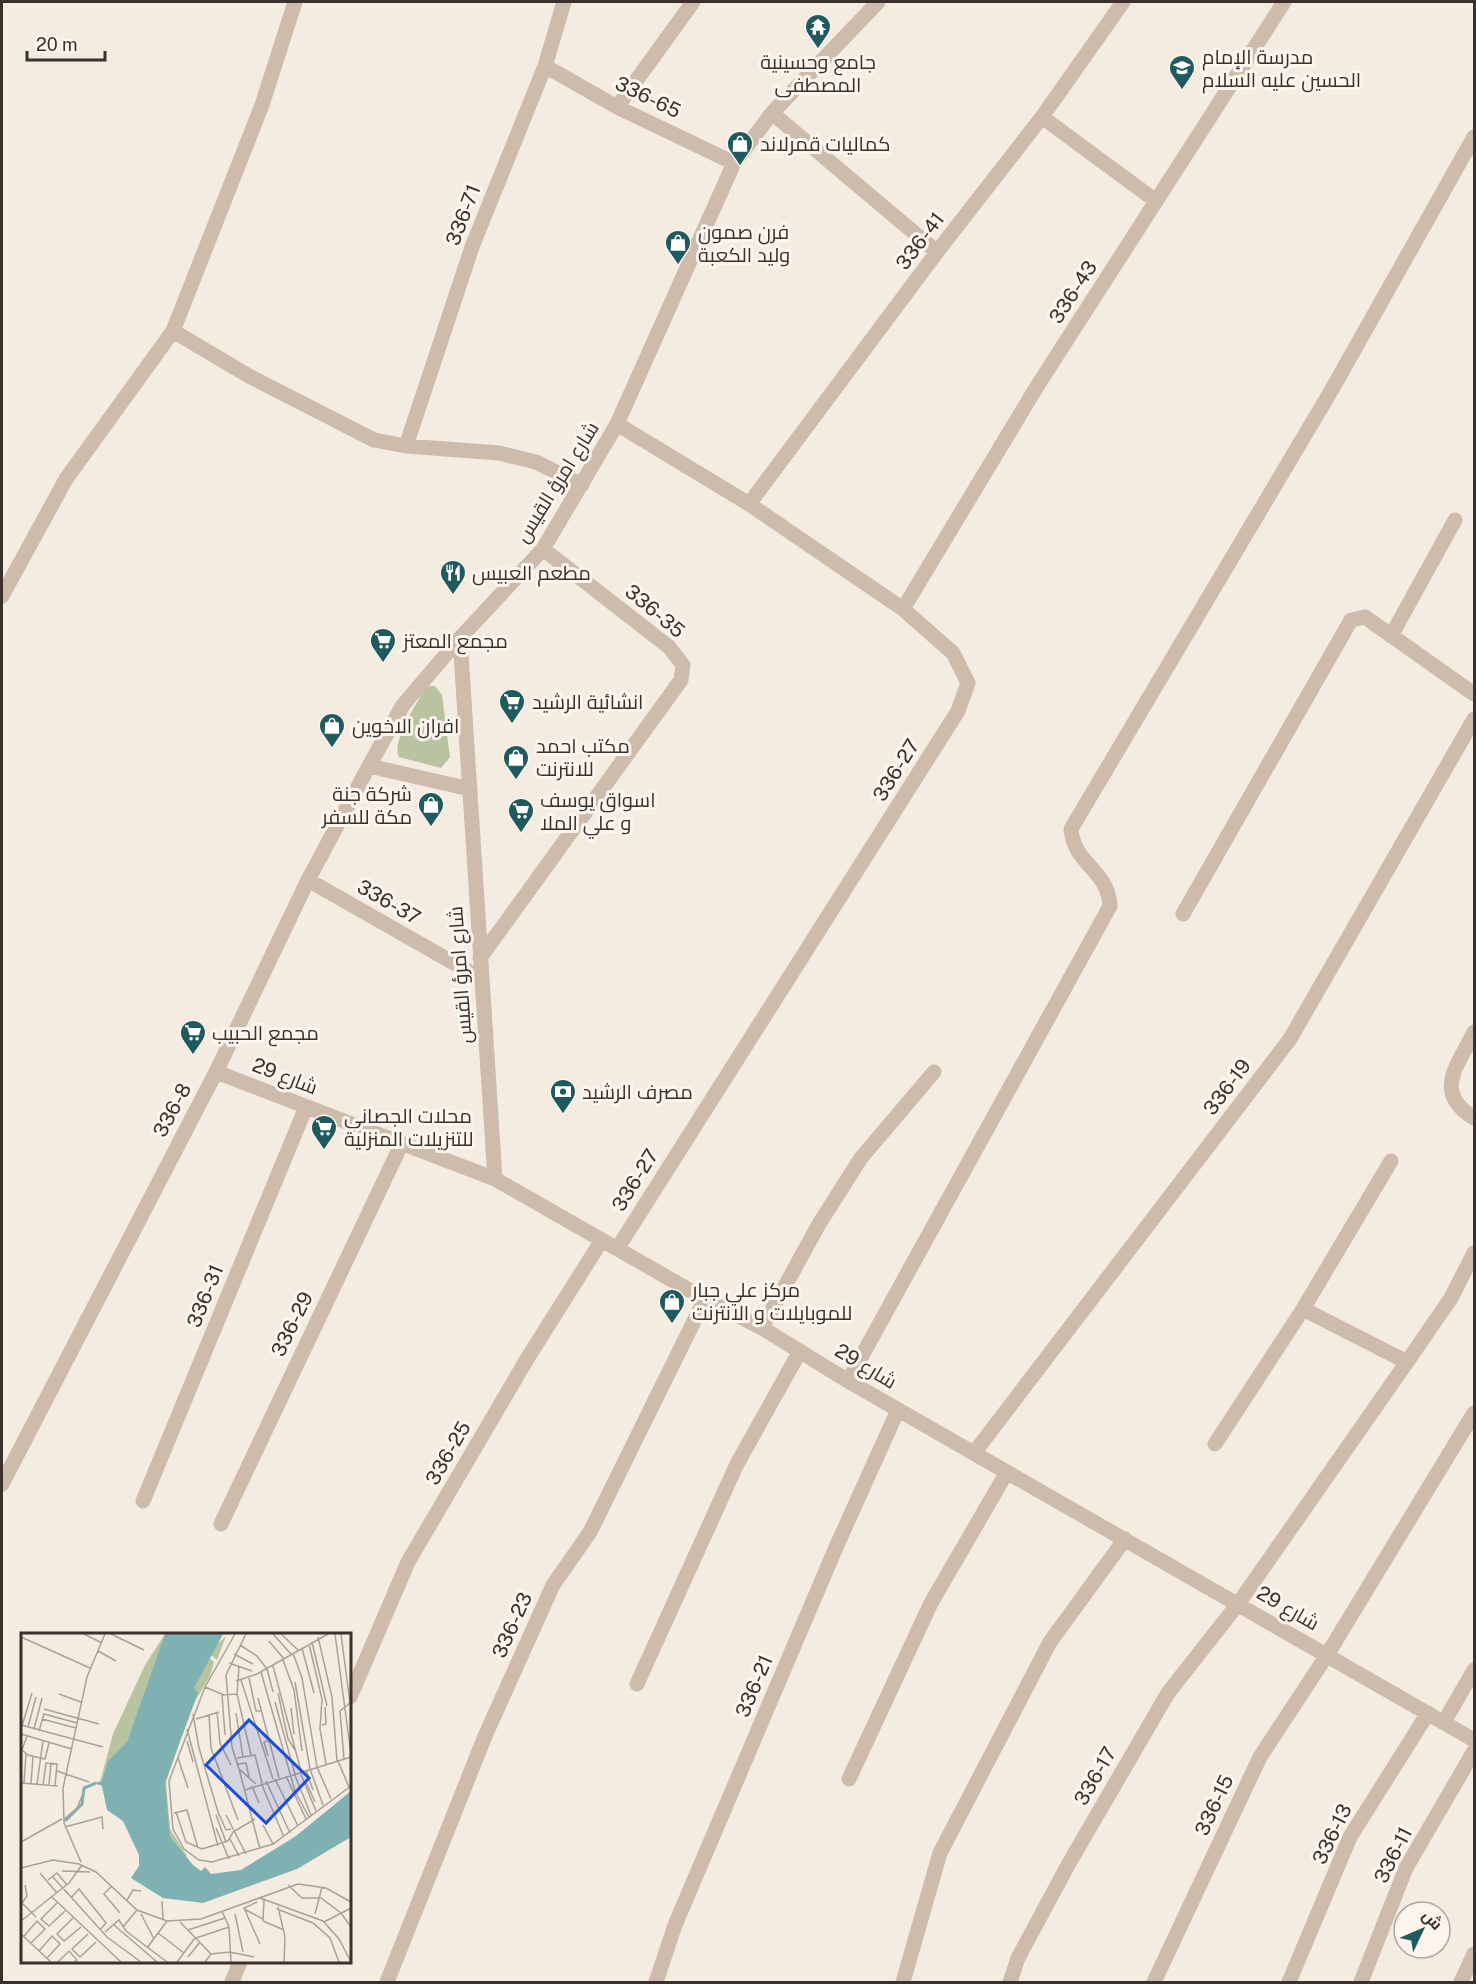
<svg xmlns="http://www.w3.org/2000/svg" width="1476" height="1984" font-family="'Public Sans',Cairo,sans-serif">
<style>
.green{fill:#b8c4a0}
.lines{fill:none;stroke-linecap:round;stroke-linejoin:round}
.minor{stroke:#cdbbac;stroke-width:15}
.labels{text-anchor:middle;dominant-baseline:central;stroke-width:6;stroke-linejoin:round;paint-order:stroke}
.poi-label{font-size:20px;fill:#3b302b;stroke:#fbf5ee;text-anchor:start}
.street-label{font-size:20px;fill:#3b302b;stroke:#fbf5ee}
.inset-river{fill:none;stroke:#7fb0b2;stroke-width:3}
.inset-road{fill:none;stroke:#aaa098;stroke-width:1.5}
.view{fill:#1d4ed8;fill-opacity:0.15;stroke:#1d4ed8;stroke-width:3}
.inset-edge{fill:none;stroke:#3b302b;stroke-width:3}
</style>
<rect width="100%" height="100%" fill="#f4ebe1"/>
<path class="green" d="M429,686H435L442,695L450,757L441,768L399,757C391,743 416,705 424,690Z"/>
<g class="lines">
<path class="minor" d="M545,66L617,107L734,163
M617,107L693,2
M772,113L937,252
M1042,117L1156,201
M173,331L249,376L374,440L406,446L499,453L536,462L582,485
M406,446L472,247L545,66L564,2
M749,504L937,252L1042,117L1123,2
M2,596L66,479L173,331L262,105L295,2
M903,609L1036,388L1284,2
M1391,636L1455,520
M369,766L470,789
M308,880L482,979
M1183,914L1351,620L1365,617L1474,694
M480,958L681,680L683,665L669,647L543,549
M1474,1032C1458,1066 1432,1092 1474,1118
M216,1072L495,1179L705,1299L762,1328L848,1381L1474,1740
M495,1179L460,638L543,549L617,424L734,163L772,113L878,2
M617,1249L958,711L968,683L953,653L903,609L749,504L617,424
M1303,1309L1407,1362
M762,1328L819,1224L861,1158L934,1072
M848,1381L1110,906C1108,869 1074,865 1071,829L1331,391L1474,137
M1215,1444L1303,1309L1391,1161
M974,1453L1290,1039L1474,719
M2,1484L216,1072L308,880L369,766L403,705L460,638
M143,1501L306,1107
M221,1524L402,1143
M637,1684L737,1464L800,1351
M350,1697L408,1562L527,1359L602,1240
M1444,1722L1474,1670
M849,1779L931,1603L1007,1472
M232,1982L240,1962
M387,1982L485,1736L553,1585L590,1532L705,1299
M656,1982L675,1925L837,1545L898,1410
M903,1982L940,1853L1050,1642L1125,1539
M1010,1982L1018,1958L1068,1865L1168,1693L1238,1604L1407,1362L1451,1298L1474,1253
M1154,1982L1260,1757L1327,1655L1474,1413
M1289,1982L1350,1837L1428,1713
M1361,1982L1406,1868L1474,1751
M1461,1982L1474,1954"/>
</g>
<defs>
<symbol id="temple-pin" viewBox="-11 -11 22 30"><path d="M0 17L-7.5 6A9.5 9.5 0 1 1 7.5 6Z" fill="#1f5a5e" stroke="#fbf5ee"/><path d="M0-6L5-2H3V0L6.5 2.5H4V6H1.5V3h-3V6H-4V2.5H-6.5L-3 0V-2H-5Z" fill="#fff"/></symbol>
<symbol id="school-pin" viewBox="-11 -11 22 30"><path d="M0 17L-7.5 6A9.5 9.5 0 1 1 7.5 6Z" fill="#1f5a5e" stroke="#fbf5ee"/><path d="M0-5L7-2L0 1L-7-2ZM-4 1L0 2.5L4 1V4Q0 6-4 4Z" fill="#fff"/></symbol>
<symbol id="shop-pin" viewBox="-11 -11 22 30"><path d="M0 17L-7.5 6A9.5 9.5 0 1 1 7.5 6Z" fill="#1f5a5e" stroke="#fbf5ee"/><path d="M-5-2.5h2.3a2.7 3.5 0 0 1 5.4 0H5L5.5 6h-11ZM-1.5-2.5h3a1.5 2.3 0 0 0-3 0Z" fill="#fff"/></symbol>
<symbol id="restaurant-pin" viewBox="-11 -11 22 30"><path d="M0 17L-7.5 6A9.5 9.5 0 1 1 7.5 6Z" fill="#1f5a5e" stroke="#fbf5ee"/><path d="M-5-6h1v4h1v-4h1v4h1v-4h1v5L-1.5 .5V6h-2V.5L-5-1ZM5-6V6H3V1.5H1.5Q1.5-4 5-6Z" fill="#fff"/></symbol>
<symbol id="supermarket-pin" viewBox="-11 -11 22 30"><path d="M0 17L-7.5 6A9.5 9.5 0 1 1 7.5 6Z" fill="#1f5a5e" stroke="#fbf5ee"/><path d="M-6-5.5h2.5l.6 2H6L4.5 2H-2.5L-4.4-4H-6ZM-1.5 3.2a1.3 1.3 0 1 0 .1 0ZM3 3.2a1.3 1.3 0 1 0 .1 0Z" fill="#fff"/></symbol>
<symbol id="bank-pin" viewBox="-11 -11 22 30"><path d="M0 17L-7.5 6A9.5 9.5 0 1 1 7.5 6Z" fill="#1f5a5e" stroke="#fbf5ee"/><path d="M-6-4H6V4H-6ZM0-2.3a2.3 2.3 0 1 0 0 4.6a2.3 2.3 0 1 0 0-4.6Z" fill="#fff"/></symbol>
</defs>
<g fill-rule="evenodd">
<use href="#temple-pin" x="803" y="12" width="30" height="40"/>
<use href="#school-pin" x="1167" y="53" width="30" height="40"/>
<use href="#shop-pin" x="725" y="129" width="30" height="40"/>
<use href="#shop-pin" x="663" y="228" width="30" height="40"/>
<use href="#restaurant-pin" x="438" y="558" width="30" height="40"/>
<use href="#supermarket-pin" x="368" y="626" width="30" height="40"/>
<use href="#supermarket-pin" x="497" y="687" width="30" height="40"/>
<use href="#shop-pin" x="317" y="711" width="30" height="40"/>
<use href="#shop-pin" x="501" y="743" width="30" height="40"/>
<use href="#shop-pin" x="416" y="790" width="30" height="40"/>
<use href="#supermarket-pin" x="506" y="796" width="30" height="40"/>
<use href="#supermarket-pin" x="178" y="1018" width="30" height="40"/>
<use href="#bank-pin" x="548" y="1077" width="30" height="40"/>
<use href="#supermarket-pin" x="309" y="1113" width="30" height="40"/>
<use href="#shop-pin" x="657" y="1287" width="30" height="40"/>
</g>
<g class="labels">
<g class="poi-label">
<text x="1202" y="57">مدرسة الإمام<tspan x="1202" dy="23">الحسين عليه السلام</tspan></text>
<text x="818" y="62" text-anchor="middle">جامع وحسينية<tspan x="818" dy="23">المصطفى</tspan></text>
<text x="760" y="144">كماليات قمرلاند</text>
<text x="698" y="232">فرن صمون<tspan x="698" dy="23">وليد الكعبة</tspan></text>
<text x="472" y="573">مطعم العبيس</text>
<text x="403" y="641">مجمع المعتز</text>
<text x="532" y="702">انشائية الرشيد</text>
<text x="352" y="726">افران الاخوين</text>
<text x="536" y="746">مكتب احمد<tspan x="536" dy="23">للانترنت</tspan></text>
<text x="412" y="794" text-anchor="end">شركة جنة<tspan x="412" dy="23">مكة للسفر</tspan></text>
<text x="540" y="800">اسواق يوسف<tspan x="540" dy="23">و علي الملا</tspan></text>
<text x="212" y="1033">مجمع الحبيب</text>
<text x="582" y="1092">مصرف الرشيد</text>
<text x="344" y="1116">محلات الجصاني<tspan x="344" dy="23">للتنزيلات المنزلية</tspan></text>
<text x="692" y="1290">مركز علي جبار<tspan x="692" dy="23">للموبايلات و الانترنت</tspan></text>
</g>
<g class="street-label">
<text transform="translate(648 97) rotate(26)">336-65</text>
<text transform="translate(463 215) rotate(-69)">336-71</text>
<text transform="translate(920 241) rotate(-53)">336-41</text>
<text transform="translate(1073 292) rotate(-57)">336-43</text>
<text transform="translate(557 482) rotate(-58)">شارع امرؤ القيس</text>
<text transform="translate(655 611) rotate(40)">336-35</text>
<text transform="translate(896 770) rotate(-58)">336-27</text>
<text transform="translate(389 902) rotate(30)">336-37</text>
<text transform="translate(460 975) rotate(-94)">شارع امرؤ القيس</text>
<text transform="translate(285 1076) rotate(21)">شارع 29</text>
<text transform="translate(1227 1087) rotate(-53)">336-19</text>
<text transform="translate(172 1110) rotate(-62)">336-8</text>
<text transform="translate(635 1180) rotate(-58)">336-27</text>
<text transform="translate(205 1296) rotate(-68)">336-31</text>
<text transform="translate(292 1324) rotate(-64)">336-29</text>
<text transform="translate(866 1366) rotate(31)">شارع 29</text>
<text transform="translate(448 1453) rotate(-60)">336-25</text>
<text transform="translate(1288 1608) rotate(30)">شارع 29</text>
<text transform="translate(512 1625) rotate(-66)">336-23</text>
<text transform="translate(754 1686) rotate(-67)">336-21</text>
<text transform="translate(1095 1776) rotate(-60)">336-17</text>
<text transform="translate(1214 1805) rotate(-65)">336-15</text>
<text transform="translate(1332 1834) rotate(-64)">336-13</text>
<text transform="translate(1393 1855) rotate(-63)">336-11</text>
</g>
</g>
<g transform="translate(21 1633)">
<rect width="330" height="330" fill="#f4ebe1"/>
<path d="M144,1H154L108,107L82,147L81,148L79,149L92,101L124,32ZM205,3L196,27L190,22L188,25L193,29L189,43L171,73L145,149L149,196L166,223L163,226L148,204L142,165L144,142L169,60L189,18Z" fill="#b8c4a0"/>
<path d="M144,1H202L173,55L177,60L144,149L149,204L172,232L180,238L184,234L190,241L220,237L275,203L330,158V204L276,236L182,270L142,265L110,245L118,233V222L102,188L86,177L81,153L73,150L81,148L87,128L106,109Z" fill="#7fb0b2"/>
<path class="inset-river" d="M44,188L61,171L63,155L75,150"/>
<path class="inset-road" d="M63,1L81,10M90,1L123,17M214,1L184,54L148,148L152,196L163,216L178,227L191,229L252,211L330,153M225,1L205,42L211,114L218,136L235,151M252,1L270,21M260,1L277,17M314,1L330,121M320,1L329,70L319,78L323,126M0,4L69,35M297,4L311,64L316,128M248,8L263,26M291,9L306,73M288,11L301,66L299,96L305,131M219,12L236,23L246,36M281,15L293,60M77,18L95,28M272,20L281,45L296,134L310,166M213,21L232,31M262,27L273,57L281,118M208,30L231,38M252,33L280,138M218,34L216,61L230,122M246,36L252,59M240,39L274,158L288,184M228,45L235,78H241M220,47L252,146M215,48L236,41L307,1M274,49L289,136L302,172M184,54L203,62L216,61M257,60L267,106L274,117M38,61L60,69M201,62L204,102M237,65L258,145M254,69L275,145L290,182M270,75L273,101M23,76L78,91M196,79L199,110L210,132M215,80L222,124M172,81L178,115L197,179L205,197L210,196M188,81L190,115L217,187M21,86L55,95M175,86L198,79M0,92L82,114M301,92L305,91L304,74M1,93L11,60M7,94L15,64M13,96L21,65M166,96L197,213M18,98L23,81L56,90M0,101L51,116M6,103L1,117L7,122L24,126L28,110M166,108L172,129M247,123L243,109L250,107M157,125L167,155M216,125L234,122L241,150M317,128L328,154M217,131L225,130L228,144M218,136L239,216M285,137L292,157M36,138L68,149M279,139L295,178M265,143L285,186M254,146L277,193M245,148L269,200M285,149L294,169M0,150L37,153M3,150L5,121M240,150L263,204M10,151L12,123M16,151L22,108M22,152L25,130L36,131L34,153M28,152L30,130M231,153L238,170M224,157L330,124M155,179L165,209L181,216L207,208L212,199L234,186M153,180L166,177L177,215M195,182L205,209M205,182L225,221M42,187L56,175L61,163M242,192L252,211M44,194L81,184L82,196M195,195L208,226M209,206L218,223M0,209L41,186M60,229L43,190L42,155L66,44L84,1M0,235L32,227L58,231L75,239L116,277L146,288L180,286L277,251L305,255L330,269M41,238L69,239M19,240L36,260M31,243L86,304L120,329M27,247L36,240L46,252M4,252L6,263L1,270L15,284M267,252L281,265H300L320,280L330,294M90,254L83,261L99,280M31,264L100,329M50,265L58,256L85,290L79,297M239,265L302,288L318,306L330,329M106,267L112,257L120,258M141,268L142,286M236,269L223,275L239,311M36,270L20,286L28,293L44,278M257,274L264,304L263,329M223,276L242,286M256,276L292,290L309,305L318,329M201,278L208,294L210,329M120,281L133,306M214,281L222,319M294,281L301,254M52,285L36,301L43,308L60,294M0,288L48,250L61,232M242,288L263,297M242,288L243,267M159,289L190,321M303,289L330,275M93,292L136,329M102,294L116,277M167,297L204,285M84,299L98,287L105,298L146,329M137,300L163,320M0,301L30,329M67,301L51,316L59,324L75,309M3,303L16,288L24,296L10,310M175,305L208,294M126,315L146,288M18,318L31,303L39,311L26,325M167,324L179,309M37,329L48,318L56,327L53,329M156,329L174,305M184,329L190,321L209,319L233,324"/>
<path class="view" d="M228,87L288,145L245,190L185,132Z"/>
<rect width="330" height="330" class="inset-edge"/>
</g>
<rect width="1476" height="1984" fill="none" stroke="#3b302b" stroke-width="6"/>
<g transform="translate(1422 1930) rotate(46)"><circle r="28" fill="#fbf5ee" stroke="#aea6a0" stroke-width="1.5"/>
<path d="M0-4.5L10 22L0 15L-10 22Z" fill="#1f5a5e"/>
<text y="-9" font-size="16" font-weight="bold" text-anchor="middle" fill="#3b302b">ش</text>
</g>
<path d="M27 51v9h78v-9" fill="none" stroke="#3b302b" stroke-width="3"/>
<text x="36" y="51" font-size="18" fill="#3b302b" stroke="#fbf5ee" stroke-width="4.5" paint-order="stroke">20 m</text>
</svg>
